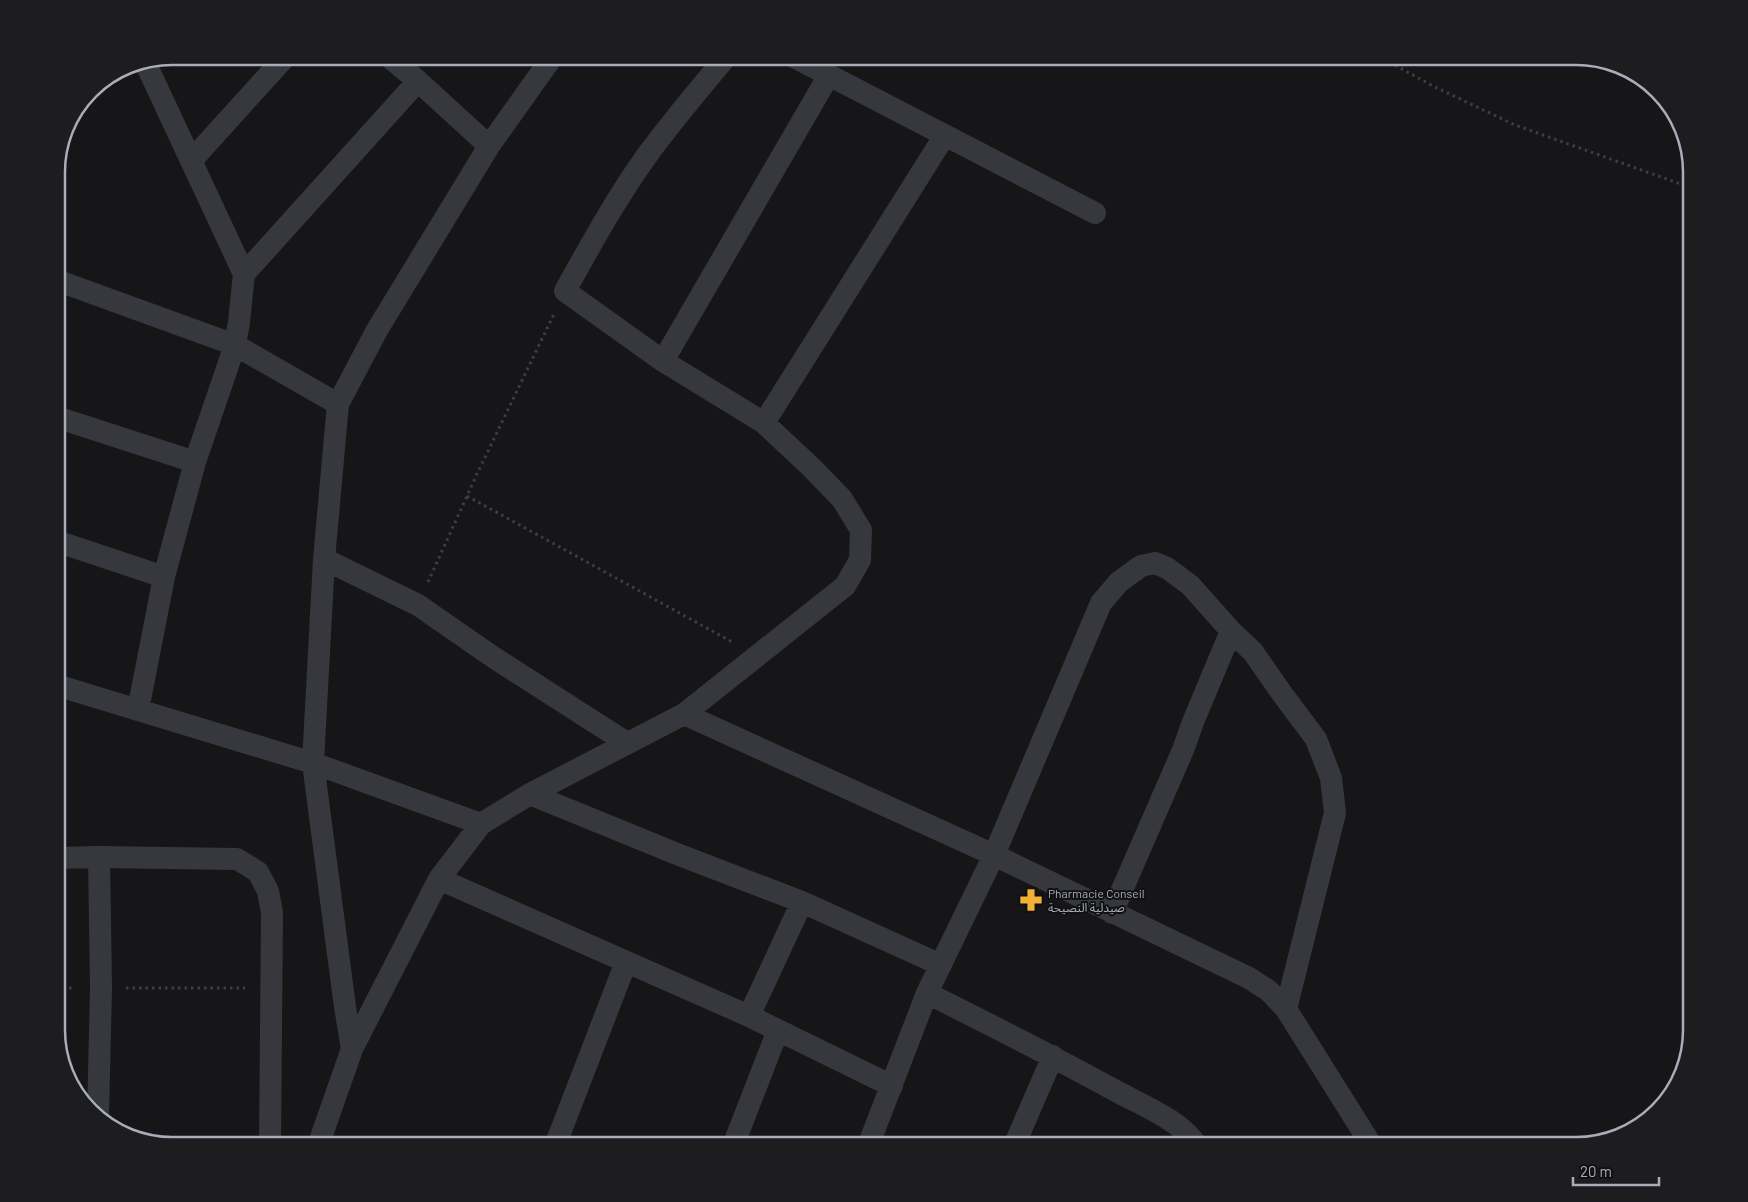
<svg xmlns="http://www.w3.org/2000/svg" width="1748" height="1202" font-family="Barlow,'Noto Sans Arabic',sans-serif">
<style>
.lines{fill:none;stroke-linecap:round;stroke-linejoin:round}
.path{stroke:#3d3f44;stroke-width:3;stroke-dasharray:2.5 4;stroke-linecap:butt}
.minor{stroke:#37383d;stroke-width:22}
.labels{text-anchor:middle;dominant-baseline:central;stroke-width:4;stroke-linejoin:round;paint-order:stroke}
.poi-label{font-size:12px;fill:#a8adb8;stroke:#111113;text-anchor:start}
.rim{fill:none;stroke:#a8adb8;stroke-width:2.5}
</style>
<rect width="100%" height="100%" fill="#161618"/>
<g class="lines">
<path class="path" d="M1378,56L1435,87L1515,125L1692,188
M467,496L734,643
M428,582L477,474L554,314
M56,988H75
M126,988H245"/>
<path class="minor" d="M388,56L418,81
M792,56L1095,213
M191,161L286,56
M244,274L418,81L489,146
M56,280L235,345L338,404
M663,361L829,75
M56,417L195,462
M764,423L945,135
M56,541L164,577
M324,559L418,605L493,657L627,743
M56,685L313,763L481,824
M138,710L164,577L195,462L235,345L239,322L244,274L145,62
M684,714L994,855L1249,978L1269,991L1286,1009L1372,1146
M530,794L677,854L802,902L941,965
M56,858L99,857L237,859L258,872L268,891L272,913L270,1146
M439,879L749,1016L892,1086
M1112,913L1183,750L1193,722L1231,631
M927,993C991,1025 1054,1057 1116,1091C1142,1105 1182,1121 1197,1146
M749,1016L802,902
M352,1049L345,1007L313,763L324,559L338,404L377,330L489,146L553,56
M98,1116L101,988L99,857
M318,1146L352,1049L439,879L481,824L530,794L684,714L845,586L860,560L861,530L842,499L812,468L764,423L663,361L565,291C591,244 617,197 648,154C673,120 700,88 727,56
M555,1146L626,962
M733,1146L778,1030
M868,1146L927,993L994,855L1101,603L1119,582L1141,566L1155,563L1167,568L1190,585L1231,631L1253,652L1283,695L1316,739L1331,778L1335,813L1286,1009
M1014,1146L1053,1056"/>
</g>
<defs>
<symbol id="pharmacy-bare" viewBox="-9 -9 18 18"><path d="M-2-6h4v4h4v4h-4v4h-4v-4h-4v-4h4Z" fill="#f2b134" stroke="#111113" stroke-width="2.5" paint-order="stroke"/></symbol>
</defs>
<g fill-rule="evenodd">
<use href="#pharmacy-bare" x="1015" y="884" width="32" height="32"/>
</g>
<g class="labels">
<g class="poi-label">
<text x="1048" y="893">Pharmacie Conseil<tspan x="1048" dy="14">صيدلية النصيحة</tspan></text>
</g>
</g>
<path d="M0 0H1748V1202H0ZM172 65H1576A107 107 0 0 1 1683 172V1030A107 107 0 0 1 1576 1137H172A107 107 0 0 1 65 1030V172A107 107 0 0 1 172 65Z" fill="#1d1d20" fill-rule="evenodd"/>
<path class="rim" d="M172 65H1576A107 107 0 0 1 1683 172V1030A107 107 0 0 1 1576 1137H172A107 107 0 0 1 65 1030V172A107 107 0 0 1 172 65Z"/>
<path d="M1573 1177v8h86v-8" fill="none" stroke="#a8adb8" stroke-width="2.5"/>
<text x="1580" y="1177" font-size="15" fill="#a8adb8" stroke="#111113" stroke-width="4" paint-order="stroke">20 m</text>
</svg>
